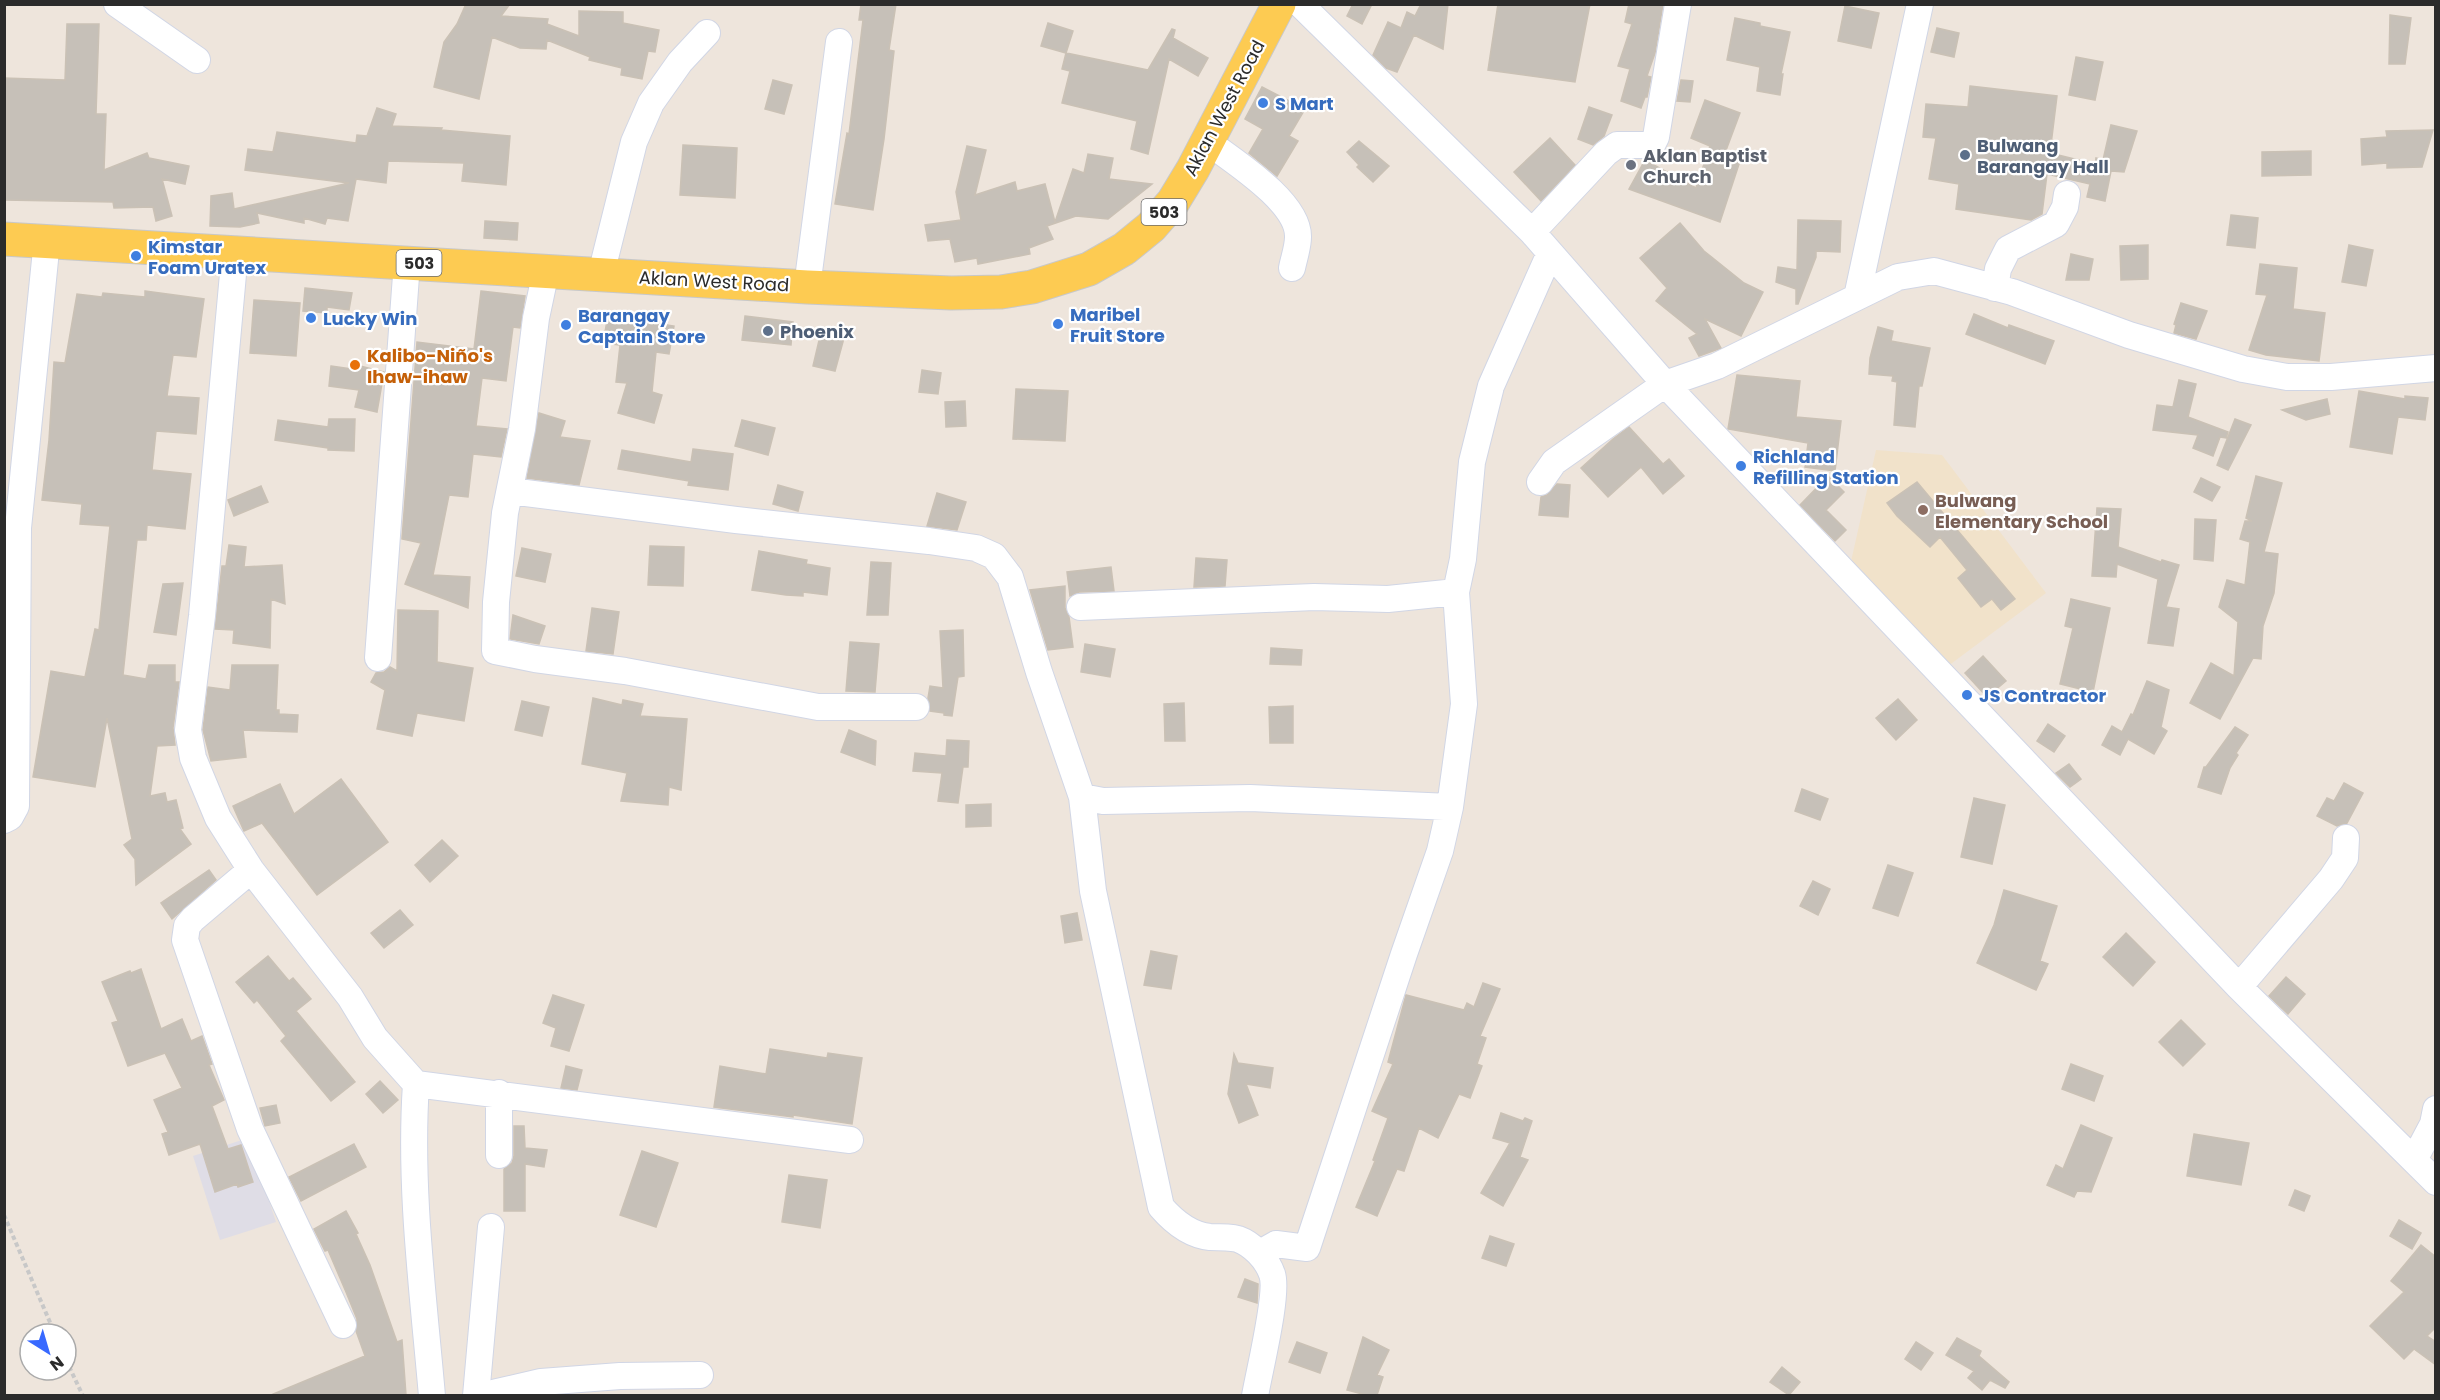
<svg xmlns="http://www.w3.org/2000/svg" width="2440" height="1400" font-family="Poppins,sans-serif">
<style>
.industrial{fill:#dfdde6}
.education{fill:#f1e2ca}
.building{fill:#c6c0b8;stroke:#cac1b5;stroke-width:1.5}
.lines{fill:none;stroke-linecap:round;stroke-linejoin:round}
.minor-casing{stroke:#d1d6e5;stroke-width:28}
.major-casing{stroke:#c8c8c8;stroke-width:35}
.path{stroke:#c8c8c8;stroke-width:4;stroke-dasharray:4.5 3;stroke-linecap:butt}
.minor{stroke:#fff;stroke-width:26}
.major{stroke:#fdcb52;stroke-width:33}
.shop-dot{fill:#3f7fe0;stroke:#fff;stroke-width:2}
.service-dot{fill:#5c6f8a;stroke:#fff;stroke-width:2}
.worship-dot{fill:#6b7280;stroke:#fff;stroke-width:2}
.food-dot{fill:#e8710a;stroke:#fff;stroke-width:2}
.education-dot{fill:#8d6e63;stroke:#fff;stroke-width:2}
.labels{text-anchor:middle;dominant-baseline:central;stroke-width:4.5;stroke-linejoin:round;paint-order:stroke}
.shield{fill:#fff;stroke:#6b6b6b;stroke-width:1.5}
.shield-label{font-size:16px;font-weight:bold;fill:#2b2b2b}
.shop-label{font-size:18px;font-weight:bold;fill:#366cbe;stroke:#fff;text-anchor:start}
.street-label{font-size:18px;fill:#2b2b2b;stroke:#fff}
.service-label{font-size:18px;font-weight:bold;fill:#4e5e75;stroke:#fff;text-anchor:start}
.worship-label{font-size:18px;font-weight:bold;fill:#5b616d;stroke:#fff;text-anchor:start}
.food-label{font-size:18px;font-weight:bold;fill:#c56008;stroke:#fff;text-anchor:start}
.education-label{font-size:18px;font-weight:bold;fill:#785e54;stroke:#fff;text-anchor:start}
</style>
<rect width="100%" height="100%" fill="#eee5dc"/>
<path class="industrial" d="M248,1138L276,1222L220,1240L193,1156Z"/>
<path class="education" d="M1876,450L1942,455L2046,593L1944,669L1850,566Z"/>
<path class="building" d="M466,4H510L501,16L548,19L547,24L579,36V11L623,12V23L659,30L655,52L648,51L642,79L621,75L622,68L589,60L590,57L547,40L546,49L520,48L492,37L479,99L434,87L444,42L457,24Z
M861,4H896L889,50L894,51L884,139L873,210L835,204L847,133L849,134L863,20H859Z
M1353,4H1372L1362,24L1347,16Z
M1421,4H1448L1443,49L1414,35L1397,72L1386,68L1373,55L1388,22L1401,28L1407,12L1415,16Z
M1498,4H1590L1575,82L1488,70Z
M1629,4H1663L1655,53L1647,76L1651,77L1647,97H1645L1641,108L1621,101L1630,69L1618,66L1632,24L1625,22Z
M1845,6L1879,13L1871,48L1838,41Z
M2390,15L2411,18L2405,64H2389Z
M1735,18L1760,23V26L1790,32L1781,74H1783L1780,95L1757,91L1760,67L1727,60Z
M1048,23L1073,31L1066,53L1041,46Z
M67,24H99L96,114H106L104,170L147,153L149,158L189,166L185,184L162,179L172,216L156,221L153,207L114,208L113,202L4,200V78L65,80Z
M1937,28L1959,33L1954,57L1931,52Z
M1172,29L1175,30L1173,38L1208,58L1198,76L1169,59L1148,154L1131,149L1137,121L1062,103L1070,71L1062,69L1066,53L1148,70Z
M2076,57L2103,62L2095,100L2069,95Z
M773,80L792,85L784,114L765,109Z
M1681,80L1693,81L1690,102L1677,101Z
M1970,86L2057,96L2050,153L2095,164L2096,158L2103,160L2111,125L2137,131L2124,172L2111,171L2105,201L2087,197L2090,184L2047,174L2042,214L2031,220L1956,209L1959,184L1929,179L1936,138L1923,137L1926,104L1968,107Z
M1262,87L1305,109L1289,136L1298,141L1277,176L1249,153L1263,129L1245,119Z
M1705,100L1740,113L1725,153L1741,158L1720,222L1629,189L1645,160L1696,188L1710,146L1691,138Z
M1589,107L1612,115L1604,136L1593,145L1578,139Z
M377,108L396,114L392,126L442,128L441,130L510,136L506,185L462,181L464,163L388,161L386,183L356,179L348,221L327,218L325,224L304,218V223L257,213L259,223L240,227L210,226L211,196L232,193L234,209L349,183L245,170L248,149L273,152L277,132L356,143L357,135L367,136Z
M2433,130L2422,167L2387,168V163L2362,165L2361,139L2387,137L2386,131Z
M1550,138L1575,165L1541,201L1514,172Z
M1359,141L1389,166L1373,182L1357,167L1359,165L1347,152Z
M683,145L737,148L735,198L680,195Z
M967,146L986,150L975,195L1015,182L1017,191L1045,184L1055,222L1073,169L1084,173L1088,154L1113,158L1109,179L1152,184L1108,219L1076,216L1047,226L1053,239L1029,248L1030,254L978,264L977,258L955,262L950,239L928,241L925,225L961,220L956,192Z
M2311,151V175L2262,176V152Z
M2231,215L2258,218L2255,248L2227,245Z
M1798,220L1841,221L1840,252L1816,251V257L1798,304H1796V289L1776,282L1778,267L1797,270Z
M485,221L518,223L517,240L484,238Z
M1680,223L1704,251L1744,283L1763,292L1741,336L1705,319L1721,348L1699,356L1689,338L1697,334L1656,301L1667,288L1640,258Z
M2148,245V279L2121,280L2120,246Z
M2349,245L2373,250L2366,286L2342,282Z
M2071,254L2093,259L2089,280H2066Z
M2260,264L2297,268L2293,309L2325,313L2319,361L2266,355L2249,350L2267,295L2256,294Z
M305,288L352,293L349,310L327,307V313L303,311Z
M145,291L204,299L196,357L173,355L167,396L199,398L196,434L156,431L152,470L191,474L185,529L147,525L146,540H137L123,675L146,679L149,665H175V682H179L173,728L175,745L157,746L150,796L165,793L167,802L176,800L183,828L180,829L191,844L136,885L135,859L124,845L132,839L107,718L95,787L33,777L51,671L85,677L95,629L99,630L110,526L80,524L82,504L42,500L49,440L54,362L65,363L77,294L102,297L103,293L145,297Z
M481,291L525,296L520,328L513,327L506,381L482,378L476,426L507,429L501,457L473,454L468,497L449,495L433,575L470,577L468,608L405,584L421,543L402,539L417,342L474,349Z
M254,300L300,303L296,356L250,353Z
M2181,303L2207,311L2196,339L2174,333L2176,325L2174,324Z
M1974,314L2008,328L2009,325L2054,341L2045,364L1966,334Z
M608,315L674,326L669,354L656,352L652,392L662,395L654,423L618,413L627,383L616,382L620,345L603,343Z
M745,316L793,322L791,345L742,340Z
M1878,327L1893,331L1891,341L1930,348L1922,386H1919L1915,427L1894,425L1897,382L1892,381L1893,376L1869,374L1870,358Z
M821,332L844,338L835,371L813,366Z
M331,366L359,370L360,366L384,372L377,412L355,407L359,390L329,386Z
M922,370L941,373L938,394L919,392Z
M1737,375L1800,381L1796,417L1841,421L1835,471L1805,467L1808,443L1728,429Z
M2179,380L2196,384L2188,417L2228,432L2226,438L2220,437L2213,456L2193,448L2198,435L2153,430L2157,405L2173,407Z
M1016,389L1068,391L1065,441L1013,439Z
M2359,391L2405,399V396L2428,398L2425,420L2398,417L2392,454L2350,447Z
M2327,399L2330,414L2306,420L2282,410Z
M965,401L966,426L946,427L945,402Z
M539,413L565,421L560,437L590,441L579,485L527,478Z
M329,419H355L354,451L328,450V448L275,440L278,420L328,427Z
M2235,419L2251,425L2228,470L2217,465Z
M742,420L775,428L768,455L735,446Z
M1629,427L1663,464L1669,459L1684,476L1663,494L1641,467L1608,497L1581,468L1613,439Z
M693,449L733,454L728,490L688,485L689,481L618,469L622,450L691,462Z
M1828,476L1844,492L1826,510L1846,530L1835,541L1800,505Z
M2256,476L2282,483L2264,552L2278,554L2274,593L2263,626L2261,659L2253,658L2220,719L2190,703L2211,663L2234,676L2238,622L2219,607L2227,580L2245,585L2250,542L2240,539L2245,521H2252L2246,518Z
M2201,478L2220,487L2212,501L2194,492Z
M1917,482L2015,599L2001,610L1992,599L1981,607L1958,578L1967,570L1940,537L1930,547L1897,516L1887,503Z
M1557,484L1570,485L1568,517L1539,515L1541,497L1547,495Z
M778,485L803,492L798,511L773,504Z
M261,486L268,502L234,516L228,500Z
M937,493L966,502L957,530L927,526Z
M2097,508L2121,509L2118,547L2161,562L2162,560L2179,565L2166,607L2179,609L2173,646L2148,643L2158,579L2117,564L2116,577L2092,576Z
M2195,519L2216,520L2213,561L2194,559Z
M229,545L246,547L244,567L282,565L285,604L271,599L270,648L233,643L234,630L215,629L222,566H226Z
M650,546L684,547L683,586L648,585Z
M522,548L551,554L545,582L516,576Z
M759,551L807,560L806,564L830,568L827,595L803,592V596L786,595L752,590Z
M1196,558L1227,560L1225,586L1194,587Z
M871,562L891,563L888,615H867Z
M1111,567L1114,591L1079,592L1070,596L1067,572Z
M183,583L176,635L154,632L163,584Z
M1065,586V608L1069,617L1073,647L1048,650L1030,590Z
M2071,599L2110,608L2093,692L2060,684L2073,628L2065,626Z
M592,608L619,612L613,654L586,651Z
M398,610L438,611L437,662L473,668L464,721L417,713L412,736L377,729L385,690L371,682L376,673L384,672L390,667L397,671Z
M513,615L545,626L539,644L510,639Z
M963,630L964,676L958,677L952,716L944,715V713L930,711L928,698L930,686L943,688L940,631Z
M850,642L879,644L875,692L846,691Z
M1085,644L1115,649L1110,677L1081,672Z
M1271,648L1302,650L1301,665L1270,664Z
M1983,656L2006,681L1987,697L1965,673Z
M232,665H278L276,710H279V714L298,715L297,732L243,730L246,757L211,761L203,730L208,687L230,690Z
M2147,681L2169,690L2161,727L2167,731L2154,754L2128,739L2120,755L2102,745L2112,726L2122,732L2131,714L2133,715Z
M593,698L622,705L623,700L643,704L640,716L687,719L681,790L669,787L668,805L621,801L627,773L582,764Z
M1898,699L1917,720L1896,740L1876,718Z
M522,701L549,707L542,736L515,730Z
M1184,703L1185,741H1165L1164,704Z
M1293,706V743H1270L1269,707Z
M2048,724L2065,736L2054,752L2037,741Z
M2235,727L2248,735L2236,753L2238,755L2230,768L2221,794L2198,787L2204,767H2206Z
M849,730L876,741L875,765L841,752Z
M947,740L969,741L968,767H963L958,803L938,801L942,773L913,771L915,753L946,756Z
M2069,764L2081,779L2070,787L2056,773Z
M341,779L388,842L317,895L262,823L244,831L233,806L280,784L294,814Z
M2344,783L2363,793L2347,823L2337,826L2317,816L2327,798L2334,801Z
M1802,789L1828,799L1820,820L1795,811Z
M1974,798L2005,805L1992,864L1961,857Z
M991,804V826L966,827V805Z
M442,840L458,856L430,882L415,865Z
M1888,865L1913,873L1898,916L1873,908Z
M209,870L216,880L172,919L161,903Z
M1813,881L1830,889L1818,915L1800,906Z
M2004,890L2057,906L2040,961L2048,964L2036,990L1977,963L1994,925Z
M400,910L413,925L384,948L371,933Z
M1077,913L1082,940L1065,943L1061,916Z
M2126,933L2155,962L2133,986L2103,957Z
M1151,951L1177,956L1171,989L1144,985Z
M268,956L289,981L293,978L311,999L296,1011L355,1082L331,1101L281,1041L286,1036L257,1000L254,1003L236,982Z
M141,969L161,1029L182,1019L191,1041L202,1036L212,1064L209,1065L224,1100L212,1106L228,1149L241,1145L253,1182L238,1187L237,1184L215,1192L200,1144L169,1155L162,1134L168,1132L154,1100L182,1088L165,1053L128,1066L112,1023L118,1021L102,982L130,971L131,973Z
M2286,977L2305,994L2288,1014L2269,996Z
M1483,983L1500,989L1480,1036L1486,1038L1477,1064L1482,1066L1470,1098L1459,1094L1438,1138L1419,1128L1404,1171L1397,1169L1377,1216L1356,1207L1375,1161L1373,1160L1388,1118L1372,1111L1393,1064L1388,1062L1406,995L1464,1010L1467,1003L1474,1007Z
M553,995L584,1005L569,1051L551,1046L556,1028L543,1023Z
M2181,1020L2205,1044L2183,1066L2159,1042Z
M770,1049L827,1058L828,1053L862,1058L852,1124L793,1115V1117L714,1107L720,1066L766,1074Z
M1234,1054L1238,1063L1273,1068L1270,1088L1246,1084L1258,1115L1239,1123L1228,1094Z
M2071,1064L2103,1076L2094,1101L2062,1089Z
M566,1066L582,1070L577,1090L561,1088Z
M380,1081L398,1100L383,1113L366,1094Z
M276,1105L280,1123L265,1126L260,1108Z
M1501,1113L1523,1121L1525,1118L1532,1121L1520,1157L1528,1160L1503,1206L1481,1193L1510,1143L1493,1138Z
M2081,1125L2112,1138L2091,1192L2077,1191L2074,1197L2047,1185L2056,1165L2063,1169Z
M514,1126H524L525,1148L547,1150L544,1167L525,1164V1211H504V1169L512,1163L514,1156Z
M2194,1134L2249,1143L2241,1185L2187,1176Z
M354,1144L366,1167L301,1201L289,1177Z
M642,1151L678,1163L656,1227L620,1215Z
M789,1175L827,1180L820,1228L782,1222Z
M2295,1190L2310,1196L2304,1211L2289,1205Z
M346,1211L358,1233L356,1234L370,1265L397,1342L402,1340L406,1395H271L365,1356L356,1331L357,1319L346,1292L328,1250L325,1251L314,1229Z
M2399,1220L2421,1233L2412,1249L2390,1236Z
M1490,1236L1514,1244L1506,1266L1482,1258Z
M2421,1245L2436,1257V1327L2427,1336L2436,1342V1365L2414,1349L2404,1359L2370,1326L2404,1292L2391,1281Z
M1245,1279L1258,1284L1257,1303L1238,1297Z
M1363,1337L1389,1350L1377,1375L1383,1377L1377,1395H1366L1347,1390Z
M1957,1338L1981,1351L1979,1356L2009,1382L2005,1388L1990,1380L1982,1390L1968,1378L1974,1371L1946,1355Z
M1297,1342L1327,1353L1320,1373L1289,1362Z
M1916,1342L1933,1353L1921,1370L1905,1359Z
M1782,1367L1800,1382L1789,1395L1770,1382Z"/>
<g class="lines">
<defs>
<path id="minor" d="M117,4L197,60
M1300,4L1532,232L1665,384L2239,987L2436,1182
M1208,142C1233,161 1299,202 1298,237C1298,247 1294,258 1292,268
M1532,232L1606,153L1617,145H1652L1656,137L1678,4
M235,252L202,616L188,730L193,758L218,818L251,870L350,997L375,1038L416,1084C409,1188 423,1292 432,1396
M546,271L536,318L522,429L505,513L496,602L495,651L535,659L625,671L818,707H916
M601,274L634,142L651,103L680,62L707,33
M807,287L839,42
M1995,288L1998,269L2008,249L2056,224L2065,207L2067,194
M1857,297L1920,4
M1540,482L1554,462L1665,384L1717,366L1898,277L1934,271L2012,292L2129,335L2243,369L2287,377H2331L2436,368
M510,491L736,520L929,541L976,548L994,556L1010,577L1039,672L1082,797L1093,891L1161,1207C1174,1222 1190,1235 1210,1237C1219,1237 1230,1237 1238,1239C1252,1244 1267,1259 1272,1274C1279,1292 1259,1372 1255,1396
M1080,607L1314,597L1388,599L1456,592L1463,559L1472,462L1491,386L1550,253
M378,658L407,262
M1082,797L1103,801L1250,798L1450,807
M4,820L10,817L16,806L18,528L47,240
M251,870L193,919L187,926L185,940L250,1129L343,1325
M2239,987L2331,879L2345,858L2346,838
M416,1084L850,1140
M499,1093V1155
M2414,1160L2433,1124L2436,1109
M1260,1253L1276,1244L1307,1248L1404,954L1440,851L1450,807L1464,704L1456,592
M476,1396L491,1227
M480,1396L541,1382L620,1376L700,1375"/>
<path id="major" d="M4,239L807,287L951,293L1001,292L1032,287L1089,269L1124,249L1151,227L1173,202L1193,169L1279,4"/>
</defs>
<use href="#minor" class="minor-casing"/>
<use href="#major" class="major-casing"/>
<path class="path" d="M4,1215L55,1334
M66,1360L83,1396"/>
<use href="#minor" class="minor"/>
<use href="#major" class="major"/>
</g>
<g class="shop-dot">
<circle cx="1263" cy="103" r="6"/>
<circle cx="136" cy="256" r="6"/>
<circle cx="311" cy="318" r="6"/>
<circle cx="1058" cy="324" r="6"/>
<circle cx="566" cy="325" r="6"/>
<circle cx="1741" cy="466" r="6"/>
<circle cx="1967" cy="695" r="6"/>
</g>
<g class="service-dot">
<circle cx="1965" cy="155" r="6"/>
<circle cx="768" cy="331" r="6"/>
</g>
<circle class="worship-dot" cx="1631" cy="165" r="6"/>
<circle class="food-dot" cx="355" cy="365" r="6"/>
<circle class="education-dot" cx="1923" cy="510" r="6"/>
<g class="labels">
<g class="shield">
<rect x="1141.5" y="199" width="45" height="26" rx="4.5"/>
<rect x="396.5" y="250" width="45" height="26" rx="4.5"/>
</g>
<g class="shield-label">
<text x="1164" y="212">503</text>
<text x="419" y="263">503</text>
</g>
<g class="shop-label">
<text x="1275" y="103">S Mart</text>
<text x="148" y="246">Kimstar<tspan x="148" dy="21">Foam Uratex</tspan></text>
<text x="1070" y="314">Maribel<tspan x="1070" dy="21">Fruit Store</tspan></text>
<text x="578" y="315">Barangay<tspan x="578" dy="21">Captain Store</tspan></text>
<text x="323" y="318">Lucky Win</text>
<text x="1753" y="456">Richland<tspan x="1753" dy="21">Refilling Station</tspan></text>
<text x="1979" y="695">JS Contractor</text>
</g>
<g class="street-label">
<text transform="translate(1224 108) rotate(-62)">Aklan West Road</text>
<text transform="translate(714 281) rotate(3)">Aklan West Road</text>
</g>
<g class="service-label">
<text x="1977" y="145">Bulwang<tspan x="1977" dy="21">Barangay Hall</tspan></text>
<text x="780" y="331">Phoenix</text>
</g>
<g class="worship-label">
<text x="1643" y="155">Aklan Baptist<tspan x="1643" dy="21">Church</tspan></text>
</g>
<g class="food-label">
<text x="367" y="355">Kalibo-Niño's<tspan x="367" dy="21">Ihaw-ihaw</tspan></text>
</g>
<g class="education-label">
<text x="1935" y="500">Bulwang<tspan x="1935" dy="21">Elementary School</tspan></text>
</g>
</g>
<rect width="2440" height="1400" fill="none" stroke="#2b2b2b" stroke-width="12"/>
<g transform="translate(48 1352) rotate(143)"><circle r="28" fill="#ffffff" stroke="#aaaaaa" stroke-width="1.5"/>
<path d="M0-4.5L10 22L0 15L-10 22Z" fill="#3869ff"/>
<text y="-9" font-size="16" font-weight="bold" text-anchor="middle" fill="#2b2b2b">N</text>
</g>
</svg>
